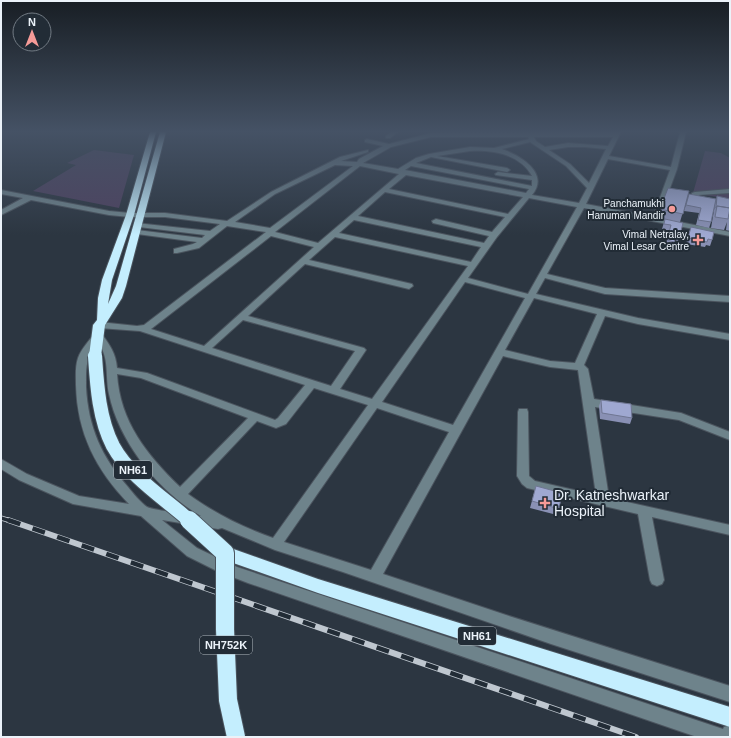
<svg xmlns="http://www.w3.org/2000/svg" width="731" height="738" font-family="Helvetica,sans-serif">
<rect width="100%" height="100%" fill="#2c3641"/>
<path fill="#4e4260" d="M94,150L134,155L119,208L33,191L76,165L67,163Z
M705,151L721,153L730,158V199L693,193Z"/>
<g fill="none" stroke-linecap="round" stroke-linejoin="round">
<g stroke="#4b545e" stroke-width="2">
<path id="minor" d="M391,132H398L390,138H386V136Z
M615,132H621L609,156L671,167L680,132H686L677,169L659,218L730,232V236L584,208L547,274L605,288L730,296V302L605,294L545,278L536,294L638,318L730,334V340L638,324L605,316L584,365L588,369L594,399L681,413L730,432V440L679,420L595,407L609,498L730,525V535L652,517L664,580L662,584L657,586L652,584L650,580L638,514L527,488L522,484L517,476L518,412L519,409H527L528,412L529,476L535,481L596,495L578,370L550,367L503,356L383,574L506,615L730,686V702L551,644L343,572L275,550L222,528L218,529L162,520L197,548L237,567L723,729L724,727L730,725V737H697L248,583L217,571L187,556L141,516L73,504L19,480L1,469V459L27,474L79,496L129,504C96,470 77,433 76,385C76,377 75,367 78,358C81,349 89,341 95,333H101C109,344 116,353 117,368L147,373L275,420L278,418L305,385L140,331L99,328L94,325L99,322L137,326L144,325L266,232L227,226L199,248L177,253H174V249L193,244L197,242L137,234L133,232L137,230L202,238L205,235L139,227L135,225L136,223L210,231L220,224L165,217H130L109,215L31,200L1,215V210L23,198L1,194V190L109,211L130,213H165L227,221L271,192L340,157L368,150V152L341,161L357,162L359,159L383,146L365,142V140L367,139L389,144L431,133ZM431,137H528L529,139L494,148L470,147L429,154L416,158L398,169L363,163L391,147ZM534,137H613L608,146L568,143L545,147L536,141ZM530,142L566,166L587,188L579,203L532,195C550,173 521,156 502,149ZM585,147L606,149L589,183L570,164L549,150L568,147ZM470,151C493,150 520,154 532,176L498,172L495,174L496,175L532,180V186L416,163L431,157L507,172L510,170L507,168L437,156ZM608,159L670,170L653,217L586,204ZM335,165L353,166L270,228L235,222L275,194ZM360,166L399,174L318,243L275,232ZM411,166L529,189L526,193L405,170ZM406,175L523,197L508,214L389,189ZM385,192L505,217L492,232L436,219L432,221L433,223L489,236L484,243L358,216ZM529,198L577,207L528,294L468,278L497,237ZM354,220L481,247L471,262L339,233ZM271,236L314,247L204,346L151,329ZM335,237L468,266L372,399L340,389L366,350L364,348L248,316L305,264L409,289L413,286L412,284L309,260ZM465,282L525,298L453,425L382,402ZM534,298L597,314L575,363L550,361L505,350ZM243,320L355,351L331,386L212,348ZM98,342C110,359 105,375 109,394C119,442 159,492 201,516C192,515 153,510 147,507C140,502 133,493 128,487C102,458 88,427 86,387C86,368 85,358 98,342ZM117,374L141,378L248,418L180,487C147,455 120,422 117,374ZM314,388L368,405L273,538C242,527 214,513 188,494L257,421L276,428L286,424ZM377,408L449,432L371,570L284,542Z
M730,189V193L698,195L694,201L689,200L692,193L695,192Z"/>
</g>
<g stroke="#4b545e" stroke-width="2">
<path id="highway" d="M150,132H156L134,215L112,280L108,304L116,286L160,132H166L126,286L122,298L105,325L101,356L99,359H91L89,356L93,325L97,320L98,298L102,280L126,215Z
M225,546L318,579L730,707V727L318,593L219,558L217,553L219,548Z"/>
</g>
<use href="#minor" fill="#6e838b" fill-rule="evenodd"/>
<use href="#highway" fill="#c4eefe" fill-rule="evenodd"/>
<g stroke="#bfc7cf" stroke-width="5">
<path id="rail-far1" d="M1,518L11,521"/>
</g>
<g stroke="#bfc7cf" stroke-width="6">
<path id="rail" d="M8,520L636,737"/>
</g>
<use href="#rail-far1" stroke="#222c36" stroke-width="3.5" stroke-dasharray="10" stroke-linecap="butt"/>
<use href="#rail" stroke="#222c36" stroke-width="4.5" stroke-dasharray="13" stroke-linecap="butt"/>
<g stroke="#4b545e" stroke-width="16" stroke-linecap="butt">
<path id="highway-bridge-far1" d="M95,356C97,386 99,419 113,446C130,477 164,498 190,521"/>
</g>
<g stroke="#4b545e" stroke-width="20" stroke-linecap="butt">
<path id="highway-bridge" d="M189,520L225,553V629L228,700L236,737"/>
</g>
<use href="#highway-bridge-far1" stroke="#c4eefe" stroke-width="14"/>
<use href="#highway-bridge" stroke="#c4eefe" stroke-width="18"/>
</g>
<path fill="#8990b4" d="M607,132H615L614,133H608Z
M689,191L680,222V235L678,241L675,240L672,247L665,246L670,231L662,229L665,219L676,221L657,218L660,209Z
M689,194L716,199L711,222L709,228L696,225L699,213L684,211Z
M717,196L729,217L730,213V231L726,230L727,222L724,230L711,228L715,204Z
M691,227L712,240L710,246L706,245L705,247L686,244Z
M601,400L632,418L630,424L600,419L599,406Z
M536,486L559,509L557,515L530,508Z"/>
<path fill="#9fa8d1" stroke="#6f7692" d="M668,188L689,191L683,214L660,209Z
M689,194L716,199L711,222L698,220L701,208L686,205Z
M717,196L730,199V208L717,206L716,208Z
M717,206L730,208L728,219L715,217Z
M665,219L683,223L680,235H676L674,242L667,240L671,225L664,224Z
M691,227L714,232L712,240L708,239L707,242L688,238Z
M601,400L631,404L632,418L602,413Z
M536,486L562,493L559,509L532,501Z"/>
<linearGradient id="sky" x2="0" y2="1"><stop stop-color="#181e24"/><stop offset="0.56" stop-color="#455265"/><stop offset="1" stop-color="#455265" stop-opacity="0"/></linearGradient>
<rect width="731" height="235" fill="url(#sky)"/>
<g fill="#f59b98" stroke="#222c36" stroke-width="1.5">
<circle cx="672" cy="209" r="4"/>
<path d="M696 234h4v4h4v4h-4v4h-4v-4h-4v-4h4z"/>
<path d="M543 497h4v4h4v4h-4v4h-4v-4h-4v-4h4z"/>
</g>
<g text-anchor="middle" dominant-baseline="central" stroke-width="4" stroke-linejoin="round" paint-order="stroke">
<g font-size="10" fill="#ebf2f9" stroke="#222c36" text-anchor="end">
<text x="664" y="203">Panchamukhi<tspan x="664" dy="12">Hanuman Mandir</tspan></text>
<text x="689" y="234">Vimal Netralay,<tspan x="689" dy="12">Vimal Lesar Centre</tspan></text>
</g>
<g fill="#222c36" stroke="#afb7be" stroke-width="1">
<rect x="114" y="461" width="38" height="18" rx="3"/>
<rect x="458" y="627" width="38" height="18" rx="3"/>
<rect x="200" y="636" width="52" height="18" rx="3"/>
</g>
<g font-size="11" font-weight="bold" fill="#ebf2f9">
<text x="133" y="470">NH61</text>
<text x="477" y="636">NH61</text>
<text x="226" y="645">NH752K</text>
</g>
<g font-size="14" fill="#ebf2f9" stroke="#222c36" text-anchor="start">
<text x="554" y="495">Dr. Katneshwarkar<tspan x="554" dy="16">Hospital</tspan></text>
</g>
</g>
<rect width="731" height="738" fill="none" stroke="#ebf2f9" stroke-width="4"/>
<g transform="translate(32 32)"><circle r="19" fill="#222c36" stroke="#727b84"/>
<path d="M0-3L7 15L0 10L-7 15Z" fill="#f59b98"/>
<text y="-6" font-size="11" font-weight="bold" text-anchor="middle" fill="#ebf2f9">N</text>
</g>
</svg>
